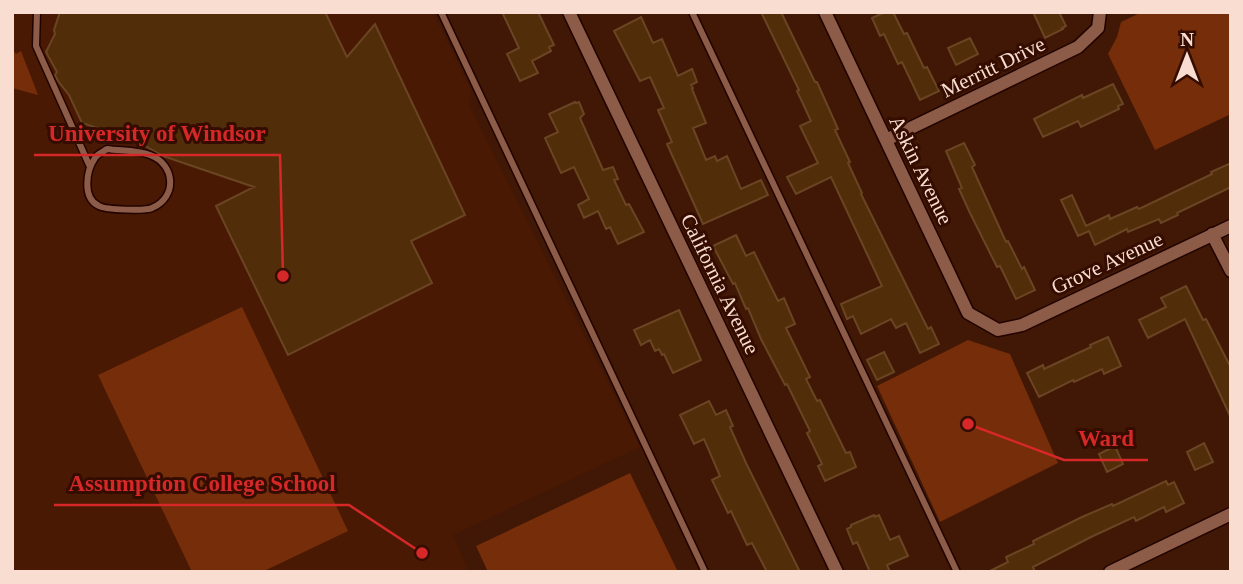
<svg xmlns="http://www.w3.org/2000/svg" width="1243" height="584" font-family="Georgia,serif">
<rect width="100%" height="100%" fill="#411705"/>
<path fill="#4a1903" d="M12,12H433L471,90L469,105L640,447L453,535L469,572H12Z"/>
<path fill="#752d0a" d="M1142,12H1231V114L1155,150L1108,54L1117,37L1121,22Z
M12,49L16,54L21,51L38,95L12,293L38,95L12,88Z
M242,307L348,531L262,572H192L98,375Z
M968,340L1010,354L1058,463L940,522L877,386Z
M630,473L678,572H488L476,546Z"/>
<path fill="#512e09" stroke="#6a4523" stroke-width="2" d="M60,12H325L347,57L375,24L465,215L411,241L432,283L288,355L216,206L254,187L163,156L136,141L82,123L69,95L58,81L55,75L57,72L46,52L55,34L54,30Z
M502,12H538L554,45L549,47L551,51L532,61L538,73L520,81L507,54L519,48Z
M761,12H781L815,82H817L838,129L835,130L850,162L848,163L862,193L861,194L928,329L931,327L939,344L920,353L906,323L896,328L891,319L861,334L853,316L847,319L841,304L882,286L831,177L796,194L787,177L818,163L800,126L811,121L797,91L799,90Z
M885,12H893L904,34L907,33L924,68L927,67L939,91L920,100L902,62L898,64L884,34L880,36L872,18Z
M1033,12H1059L1066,26L1062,28L1063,29L1045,38Z
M641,17L653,43L662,39L678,76L692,69L697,82L691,85L693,88L692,89L706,123L693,128L706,160L715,156L717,161L727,156L741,189L761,180L768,195L703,224L667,144L672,142L658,110L664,108L650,77L640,81L614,31Z
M970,38L978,54L956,65L948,48Z
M1113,84L1123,104L1118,106L1119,109L1081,127L1078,121L1043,137L1034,119L1082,95L1083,98Z
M575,102L576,103L579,102L584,114L580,118L603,170L613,167L618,179L614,180L626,205L629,204L644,232L618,244L610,227L606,229L598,211L584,218L578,205L589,199L574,167L561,173L545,138L558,132L549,114Z
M964,143L975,165L972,167L1006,242L1008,241L1022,269L1024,267L1035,290L1016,299L1000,266L997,267L970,213L959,189L962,188L946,151Z
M1231,163V187L1177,213L1178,215L1161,223L1159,219L1128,232L1127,229L1095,245L1089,231L1078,236L1061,200L1072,195L1086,226L1109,215L1110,219L1137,207L1139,209L1212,174L1211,172Z
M736,235L746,256L754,252L778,301L784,298L795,324L786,328L810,377L806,379L817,401L820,400L846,453L850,452L856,467L825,481L818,466L822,464L807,433L810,431L787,384L785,385L761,339L748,308L746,309L735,283L733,284L713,246Z
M1186,286L1203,320L1206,319L1231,368V418L1185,319L1148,338L1139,320L1166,307L1161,298Z
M679,310L701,360L673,373L664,354L662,355L659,349L655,351L650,340L641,345L634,330Z
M1108,337L1121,366L1104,374L1102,369L1074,382L1073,380L1039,397L1027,373L1043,365L1044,369L1091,347L1090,345Z
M884,352L894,372L877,380L867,360Z
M709,401L716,415L726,410L733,426L730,427L746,463L800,572H767L752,543L747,545L731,511L728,513L712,480L720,476L704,439L694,444L680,415Z
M1204,443L1213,462L1195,470L1187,452Z
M1115,446L1123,464L1107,472L1099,454Z
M1166,481L1168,485L1174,482L1184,503L1166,512L1164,507L1136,521L1134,517L1091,537L1033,567L1035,572H988L1008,562L1006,557L1034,544L1033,541L1082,517L1112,504L1113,506Z
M874,515L875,517L879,515L890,540L899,536L908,556L887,565L890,572H870L857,542L853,544L847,529L851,527V525Z"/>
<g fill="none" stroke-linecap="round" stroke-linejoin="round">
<g stroke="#210400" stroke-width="9">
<path id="lane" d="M37,12L36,46L90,167
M441,12L705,572
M692,12L957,572
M107,149C121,151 137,150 150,155C175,164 178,197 152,208C146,211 106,210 99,206C82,198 86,171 95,158C97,154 103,152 107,149Z"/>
</g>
<g stroke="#210400" stroke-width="15">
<path id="street" d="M569,12L837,572
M825,12L968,313L998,330L1022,325L1231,226
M886,140L1078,47L1098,28L1100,12
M1212,234L1231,271
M1110,572L1231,514"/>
</g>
<use href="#lane" stroke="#8d5c49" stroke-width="6"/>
<use href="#street" stroke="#8d5c49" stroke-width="12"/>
</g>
<g text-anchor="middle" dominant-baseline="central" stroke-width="6" stroke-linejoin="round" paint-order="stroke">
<g font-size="21" fill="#f9ddd1" stroke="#350d00">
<text transform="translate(993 67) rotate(-26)">Merritt Drive</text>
<text transform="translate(921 170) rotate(64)">Askin Avenue</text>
<text transform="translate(1107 263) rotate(-25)">Grove Avenue</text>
<text transform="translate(720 284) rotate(64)">California Avenue</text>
</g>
</g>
<path fill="none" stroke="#d62828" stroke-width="2.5" d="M283 276L280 155H34M968 424L1064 460H1148M422 553L349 505H54"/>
<g fill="#d62828" stroke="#350d00" stroke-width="2.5">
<circle cx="283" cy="276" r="7"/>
<circle cx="968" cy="424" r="7"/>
<circle cx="422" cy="553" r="7"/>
</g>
<g font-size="23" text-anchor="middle" font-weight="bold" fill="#d62828" stroke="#350d00" stroke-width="6" stroke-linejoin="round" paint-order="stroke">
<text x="157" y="141">University of Windsor</text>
<text x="1106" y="446">Ward</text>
<text x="202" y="491">Assumption College School</text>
</g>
<rect width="1243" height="584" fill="none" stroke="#f9ddd1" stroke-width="28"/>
<g transform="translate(1187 56)" stroke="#350d00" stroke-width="5" paint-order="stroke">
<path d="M0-5L12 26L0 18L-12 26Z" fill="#f9ddd1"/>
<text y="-10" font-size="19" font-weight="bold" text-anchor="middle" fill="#f9ddd1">N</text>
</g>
</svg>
